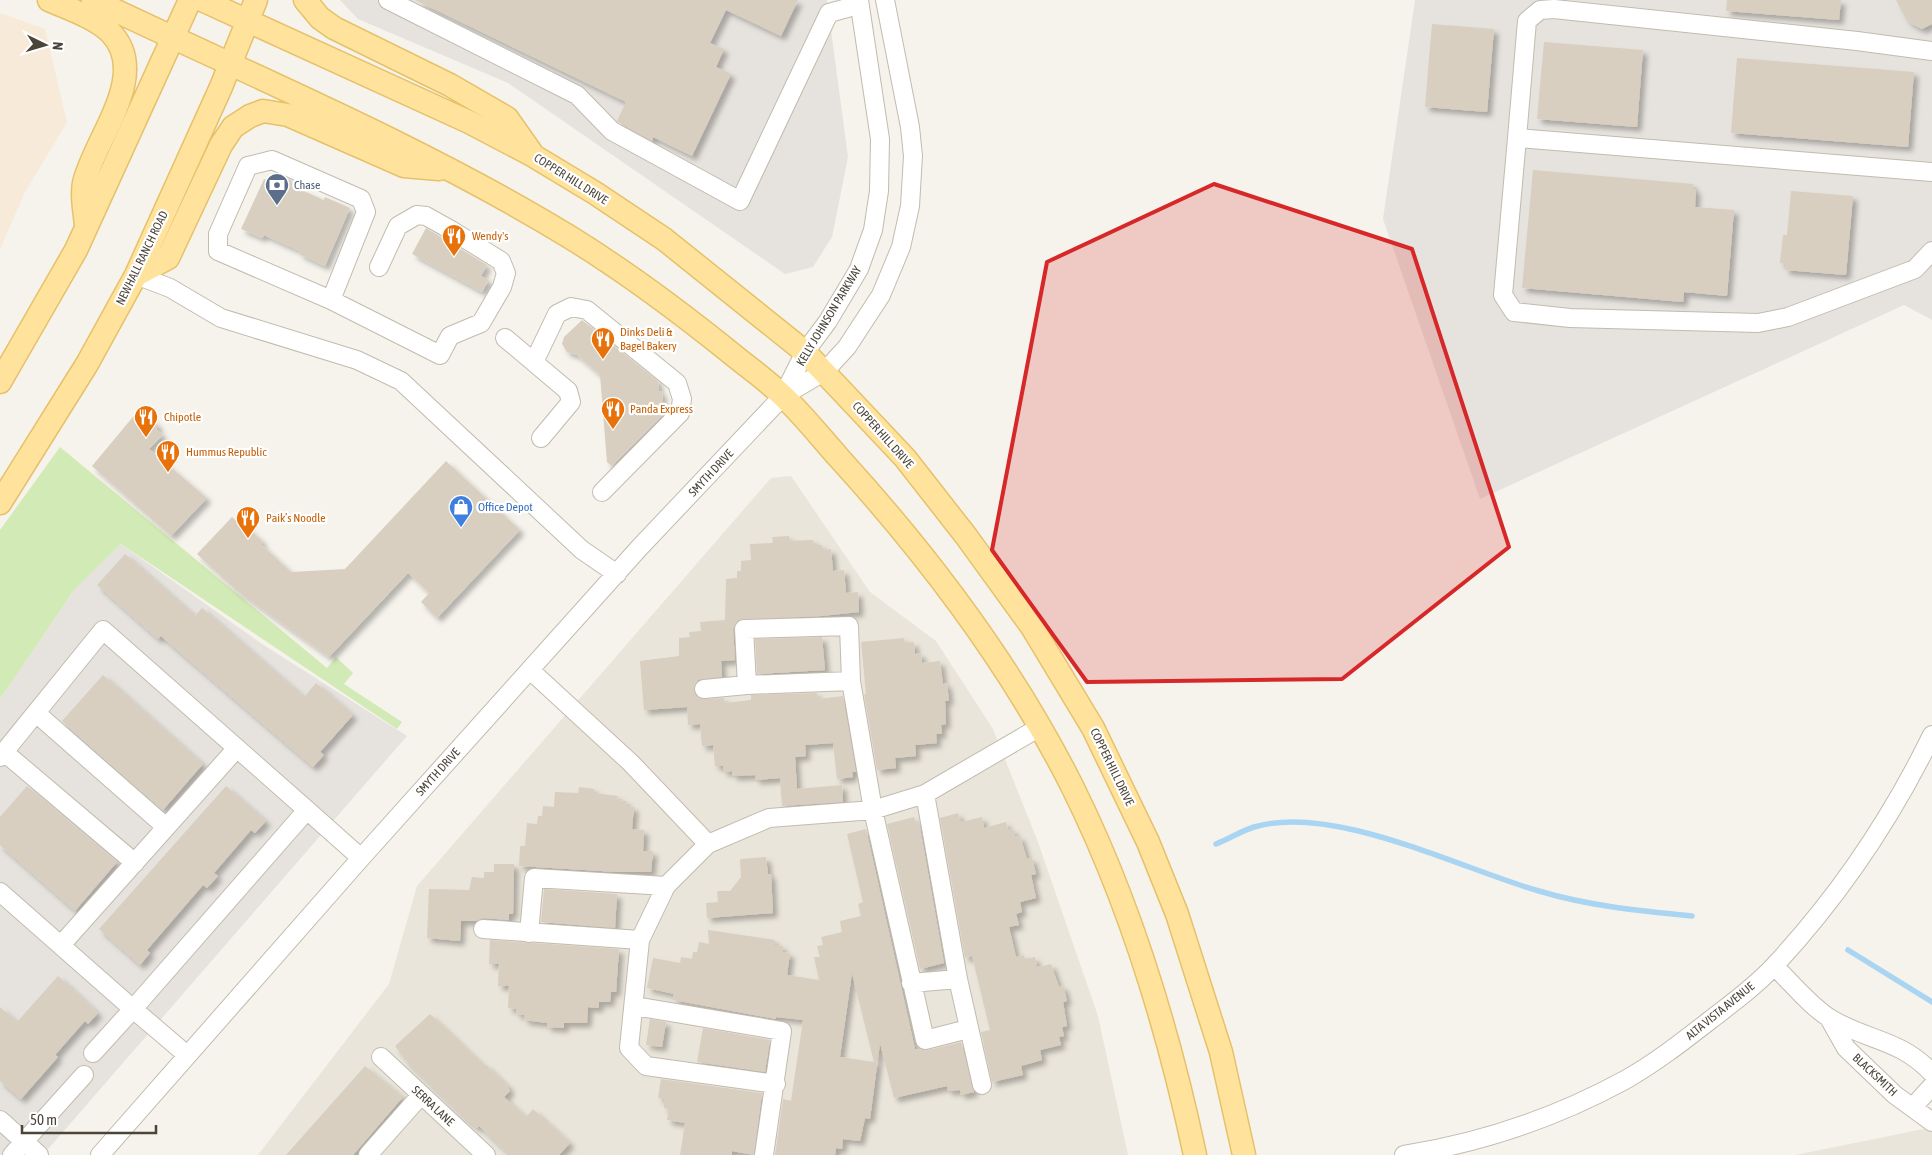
<svg xmlns="http://www.w3.org/2000/svg" width="1932" height="1155" font-family="'Asap Condensed',sans-serif">
<defs>
<filter id="shadow"><feDropShadow dx="4.5" dy="4.5" stdDeviation="2.5" flood-color="#0004"/></filter>
</defs>
<rect width="100%" height="100%" fill="#f6f3ec"/>
<path fill="#eae5da" d="M791,476L870,592L936,641L993,729L1038,842L1098,1016L1128,1155H258L389,984L417,886L771,478Z
M1932,1127V1155H1795L1904,1133Z"/>
<path fill="#f7ead8" d="M0,13L45,29L67,122L25,192L0,249Z"/>
<path fill="#e6e2dd" d="M340,0H827L848,157L832,237L813,267L785,274L508,83L358,19Z
M1415,0H1932V320L1904,305L1480,499L1383,219Z
M121,544L262,644L407,736L43,1155H0V699L74,590Z"/>
<path fill="#d2eab5" d="M60,447L327,668L336,657L353,673L344,684L402,722L397,729L121,544L74,590L0,699V530Z"/>
<g fill="none" stroke-linecap="round" stroke-linejoin="round">
<path stroke="#a9d4f2" stroke-width="5.5" d="M1216,844C1229,839 1241,831 1254,827C1333,803 1461,869 1539,891C1589,906 1640,911 1692,916
M1848,950L1932,1002"/>
</g>
<path fill="#d8cfc1" fill-rule="evenodd" filter="url(#shadow)" d="M415,0H798L781,36L726,10L710,43L724,49L716,67L731,74L692,156L653,137L652,141L618,122L617,121L626,102Z
M1727,0H1841L1839,20L1726,11Z
M1896,0H1932V24L1922,29L1912,24L1906,19Z
M1432,24L1494,29L1487,112L1425,107Z
M1544,42L1643,50L1637,127L1537,119Z
M1737,58L1914,72L1908,147L1731,133Z
M1533,170L1693,184L1692,189H1696L1695,207L1734,210L1727,296L1684,292L1683,302L1522,288Z
M276,173L292,181L290,185L324,200L325,197L350,208L325,266L299,254L300,251L264,235L262,238L241,229L264,179L268,180L269,176L274,178Z
M1791,191L1853,196L1846,275L1785,270V263H1780L1783,235H1787Z
M426,228L487,265L481,276L489,280L482,292L412,254Z
M582,320L658,381L659,392L662,391L663,415L612,466L607,462L600,375L577,355L567,352L562,344L564,337Z
M137,412L143,417L145,414L159,426L156,429L163,435L149,449L207,498L171,536L92,466Z
M446,461L520,530L437,618L421,602L429,593L408,573L329,657L237,591L197,554L232,517L244,528L246,526L263,542L261,544L291,572L345,569Z
M789,536V541L813,540L814,545H822L823,550L831,549L833,571L844,570L846,593L858,592L859,612L821,616L739,620L733,629L735,660L721,661L722,677L698,680L694,690L700,699L724,698L725,703L751,700V695L817,693L818,699L843,696L856,772H852L853,777L837,779L833,743L805,745L806,756L795,757L797,789L842,785L843,802L782,806L780,778L756,780L755,775L733,776L732,771L723,772V766H715L713,745L702,746L700,724L688,725L687,707L644,710L640,661L679,656V638L690,637L689,632L701,631L700,622L725,620L726,579L737,578V571H741V561L751,560L750,544L773,543L772,537Z
M125,554L195,616L202,608L304,697L316,683L353,715L320,752L324,755L313,767L161,636L158,639L97,585Z
M822,637L825,670L757,674L755,639Z
M904,638V643L914,642L915,654L921,653L922,663L940,661L943,684L947,683L949,701H945L946,724L941,725L942,734H936L937,743L915,745L916,756L895,758L896,768L877,770L864,694H866L861,642Z
M103,675L203,764L163,810L62,721Z
M27,786L117,862L75,911L0,845V817Z
M226,786L266,821L255,833L251,830L214,873L218,876L207,888L203,885L147,950L150,953L140,965L99,929Z
M579,787L594,789V793L618,796L617,800L627,801L626,806L634,807L632,829L644,830L643,851H653L651,872H618L519,866L520,846H525L527,823L537,824L538,816H542L543,806L554,807L555,792L578,793Z
M958,813L961,822L982,817L984,828L1006,822L1008,830L1013,829L1015,837L1020,836L1027,859L1032,858L1036,874L1031,875L1036,898L1020,902L1022,912L1016,914L1019,925L1009,927L1016,957L1024,955L1025,959L1035,957L1037,967L1051,964L1059,987L1063,985L1067,1001L1063,1002L1067,1026L1062,1027L1064,1036L1059,1037L1061,1045L1040,1050L1042,1060L1021,1066L1023,1075L992,1082L981,1032L990,1030L972,956L965,958L940,818Z
M914,817L916,823L919,822L944,963L920,969L887,824Z
M866,829L915,1049L928,1050L961,1042L974,1092L961,1095L960,1090L948,1091L947,1086L894,1098L880,1043L870,1119L865,1118L860,1141L843,1139L842,1149L836,1148L835,1155H775L783,1099L791,1101L803,1020L776,1017V1019L673,1000L674,994L647,988L653,958L680,963L681,957L692,959L693,952H697L699,942L709,944L708,930L775,940L774,945L783,946L782,952L790,953L787,975L819,980L814,957H820L817,946L823,945L821,937L842,932L840,921L861,916L858,904L863,902L847,834ZM852,973L874,1062L840,1057Z
M766,857L768,874H771L773,913L707,918L706,903L718,902L717,891H730L741,877L740,859Z
M494,864H514L513,914H509V920L484,918L476,921H461L460,941L427,938L429,889L469,890L472,877L484,878V872H494Z
M544,889L617,894L615,928L541,922Z
M490,940L619,949L616,992H611L610,1002H599V1008L588,1007L587,1023H564V1028L547,1027V1023L524,1020V1015L516,1014V1009L508,1008L509,986H498L499,964H489Z
M58,976L98,1013L88,1024L85,1021L55,1055L58,1057L21,1099L0,1081V1007L17,1022Z
M430,1014L484,1066L485,1064L509,1087L508,1088L510,1091L504,1097L526,1117L533,1109L570,1143L559,1155H510L479,1126L477,1128L465,1118L408,1063L395,1046Z
M650,1019L666,1022L662,1047L646,1045Z
M703,1028L770,1040L765,1072L697,1062Z
M365,1066L403,1097L353,1155H286Z
M661,1079L762,1093L754,1155L732,1151V1155H680L685,1123L667,1120L669,1109L664,1108V1099L658,1098Z"/>
<g fill="none" stroke-linecap="round" stroke-linejoin="round">
<g stroke="#c2bbae" stroke-width="20">
<path id="minor" d="M388,0L577,95L612,131L740,201L829,13L858,5
M1932,51L1857,41L1554,9L1540,10L1527,21L1517,138L1932,172
M1517,138L1503,295L1514,312L1570,318L1758,323L1788,317L1915,269L1932,251
M136,275L170,288L221,318L357,360L401,381L582,550L617,574
M331,300L366,212L361,199L272,160L248,166L218,234V251L331,300L440,355L450,336L481,323L502,287L506,273L501,261L451,230L426,216L417,215L398,226L379,267
M505,338L568,391L571,402L541,438
M534,362L557,314L571,307L587,310L677,383L682,399L680,413L602,492
M783,396L805,352L828,321L859,269L873,230L879,191L880,139L859,0
M530,670L631,763L708,844
M747,685L744,629L849,626L851,681L873,810L925,1040L968,1029
M704,689L747,685L851,681
M36,713L166,827
M4,752L135,863
M0,757L103,630L307,810
M925,794L958,979L982,1085
M0,892L133,1009L93,1053
M483,929L640,940
M529,933L534,878L666,886
M61,945L237,748
M1774,966C1791,982 1811,1007 1831,1019C1868,1041 1900,1039 1932,1073
M911,983L958,979
M635,1006L782,1031L764,1155
M1829,1018L1846,1048L1895,1095L1932,1122
M187,1055L133,1009L307,810L361,858
M381,1057L486,1155
M776,1084L646,1066L629,1048L640,940L666,886L708,844L769,818L873,810L925,794L1040,727
M1913,1107L1932,1086
M0,1120L39,1155
M12,1155L84,1075
M100,1155L361,858L640,547L783,396L825,371L847,347L881,295L901,247L910,206L913,156L910,127L885,0
M368,1155L421,1095
M1404,1155C1480,1143 1557,1117 1625,1080C1655,1063 1682,1042 1709,1021C1731,1004 1756,986 1775,965C1839,896 1891,819 1932,735"/>
</g>
<g stroke="#e6c16a" stroke-width="25">
<path id="major" d="M49,0C69,9 94,17 110,32C152,74 94,139 84,183C81,196 85,213 86,225
M93,0C252,76 417,144 568,236C625,271 680,312 732,354C749,368 768,381 784,397C804,416 822,439 840,459C931,559 1013,668 1073,788C1131,905 1168,1028 1195,1155
M202,0L469,122L532,155L595,193L664,239L805,352L905,458L966,536L1032,627L1093,728L1148,842L1177,914L1221,1052L1244,1155
M305,0L320,18L334,28L450,85L507,118L531,152
M136,275L168,258L221,145L233,127L250,116L263,111L288,115L404,166L439,169
M0,382L76,250L190,0
M0,503L87,364L136,275L221,87L256,0"/>
</g>
<use href="#minor" stroke="#fff" stroke-width="18"/>
<use href="#major" stroke="#ffe39c" stroke-width="22"/>
</g>
<path fill="#d62828" fill-opacity="0.2" stroke="#d62828" stroke-width="4" stroke-linejoin="round" d="M1214,184L1412,249L1509,547L1342,679L1087,682L992,550L1047,262Z"/>
<defs>
<g id="bank-pin" transform="scale(1.25)"><path d="M0 17L-7.5 6A9.5 9.5 0 1 1 7.5 6Z" fill="#5c6f8a" stroke="#fff"/><path d="M-6-4H6V4H-6ZM0-2.3a2.3 2.3 0 1 0 0 4.6a2.3 2.3 0 1 0 0-4.6Z" fill="#fff"/></g>
<g id="restaurant-pin" transform="scale(1.25)"><path d="M0 17L-7.5 6A9.5 9.5 0 1 1 7.5 6Z" fill="#e8710a" stroke="#fff"/><path d="M-5-6h1v4h1v-4h1v4h1v-4h1v5L-1.5 .5V6h-2V.5L-5-1ZM5-6V6H3V1.5H1.5Q1.5-4 5-6Z" fill="#fff"/></g>
<g id="shop-pin" transform="scale(1.25)"><path d="M0 17L-7.5 6A9.5 9.5 0 1 1 7.5 6Z" fill="#3f7fe0" stroke="#fff"/><path d="M-5-2.5h2.3a2.7 3.5 0 0 1 5.4 0H5L5.5 6h-11ZM-1.5-2.5h3a1.5 2.3 0 0 0-3 0Z" fill="#fff"/></g>
</defs>
<g fill-rule="evenodd">
<use href="#bank-pin" x="277" y="185"/>
<use href="#restaurant-pin" x="454" y="236"/>
<use href="#restaurant-pin" x="603" y="339"/>
<use href="#restaurant-pin" x="613" y="409"/>
<use href="#restaurant-pin" x="146" y="417"/>
<use href="#restaurant-pin" x="168" y="452"/>
<use href="#shop-pin" x="461" y="507"/>
<use href="#restaurant-pin" x="248" y="518"/>
</g>
<g text-anchor="middle" dominant-baseline="central" stroke-width="4.5" stroke-linejoin="round" paint-order="stroke">
<g font-size="12" fill="#4b4439" stroke="#fff">
<text transform="translate(571 179) rotate(32)">COPPER HILL DRIVE</text>
<text transform="translate(142 258) rotate(-64)">NEWHALL RANCH ROAD</text>
<text transform="translate(829 316) rotate(-59)">KELLY JOHNSON PARKWAY</text>
<text transform="translate(883 435) rotate(48)">COPPER HILL DRIVE</text>
<text transform="translate(711 473) rotate(-47)">SMYTH DRIVE</text>
<text transform="translate(1112 767) rotate(64)">COPPER HILL DRIVE</text>
<text transform="translate(438 772) rotate(-48)">SMYTH DRIVE</text>
<text transform="translate(1720 1011) rotate(-39)">ALTA VISTA AVENUE</text>
<text transform="translate(1875 1075) rotate(43)">BLACKSMITH</text>
<text transform="translate(433 1106) rotate(43)">SERRA LANE</text>
</g>
<g font-size="12" fill="#4e5e75" stroke="#fff" text-anchor="start">
<text x="294" y="185">Chase</text>
</g>
<g font-size="12" fill="#c56008" stroke="#fff" text-anchor="start">
<text x="472" y="236">Wendy's</text>
<text x="620" y="332">Dinks Deli &amp;<tspan x="620" dy="14">Bagel Bakery</tspan></text>
<text x="630" y="409">Panda Express</text>
<text x="164" y="417">Chipotle</text>
<text x="186" y="452">Hummus Republic</text>
<text x="266" y="518">Paik’s Noodle</text>
</g>
<g font-size="12" fill="#366cbe" stroke="#fff" text-anchor="start">
<text x="478" y="507">Office Depot</text>
</g>
</g>
<g transform="translate(45 45) rotate(95)" stroke="#ffffff" stroke-width="4" paint-order="stroke">
<path d="M0-4L9 19L0 12L-9 19Z" fill="#4b4439"/>
<text y="-8" font-size="14" font-weight="bold" text-anchor="middle" fill="#4b4439">N</text>
</g>
<path d="M22 1125v8h134v-8" fill="none" stroke="#4b4439" stroke-width="2.5"/>
<text x="30" y="1125" font-size="15" fill="#4b4439" stroke="#ffffff" stroke-width="4" paint-order="stroke">50 m</text>
</svg>
